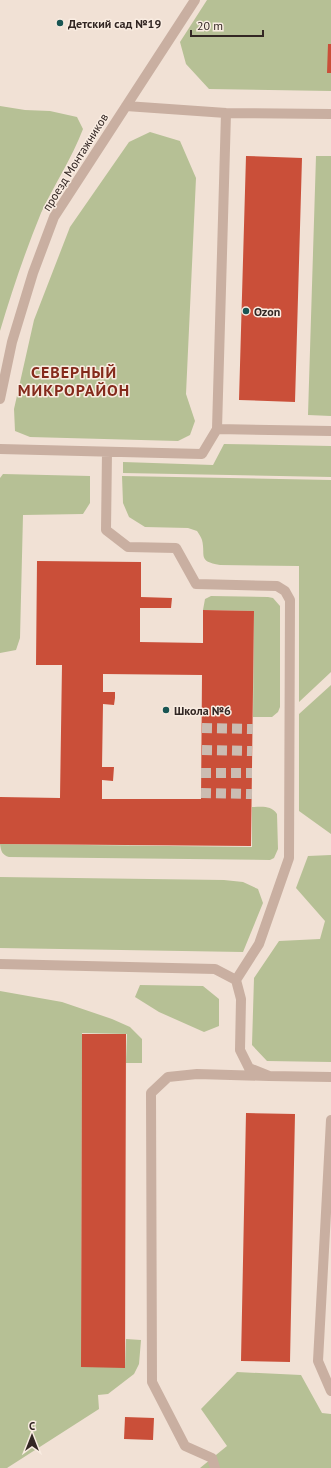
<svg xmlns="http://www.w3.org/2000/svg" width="331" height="1468" font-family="'PT Sans',sans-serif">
<rect width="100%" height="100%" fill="#f1e1d5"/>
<path fill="#b6c095" d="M207,0H331V91L209,89L186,64L180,42Z
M0,106L25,110L50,111L77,117L83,129C72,158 54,185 41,213C25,252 12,291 0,331Z
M150,132L180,141L196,178L186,394L195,421L190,435L178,441L30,437L15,431L14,409L34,320L70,227L129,142Z
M316,156H331V416L308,415Z
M224,444L331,446V477L123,473V462L213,465Z
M3,474L90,476V503L83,514L23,515L20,638L16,650L0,653V478Z
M122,476L331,480V672L299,702V566L220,565C197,561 206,556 202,540C201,537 199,534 197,531L188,528L145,527L129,517L123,503Z
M211,596L268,597L273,598L280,606V707L278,712L272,717H253L254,611L203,610L205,599Z
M331,685V834L299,811V714Z
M252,807C262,807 271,805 277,814L278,849L274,858L270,860L9,857C2,855 1,851 0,844L252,847Z
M331,855V1062L267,1061L252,1045L254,978L279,941L320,939L325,921L296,888L308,856Z
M0,877L224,880L243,882L258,889L263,903L243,952L0,948Z
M140,985L203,986L219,999V1026L204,1032L159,1012L135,997Z
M0,991L62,1002L112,1019L130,1027L142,1039V1063H126L127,1034L82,1033L81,1367H125L126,1339L141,1340L139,1364L134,1374L108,1394L98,1395L99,1409L7,1468H0Z
M237,1372L301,1375L322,1413L331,1414V1468H200L227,1446L201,1409Z"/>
<path fill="#ca4f39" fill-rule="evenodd" d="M328,44H331V73H327Z
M246,156L302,158L295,402L239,400Z
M37,561L141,562V597L172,598L171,608H140V642L203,643V610L254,611L251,846L0,844V797L60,798L62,665H36ZM103,674L202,675L201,799H102V780L113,781L114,767H102L103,704L114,705L115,698V692H103Z
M82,1034H126L125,1368L81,1367Z
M246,1113L295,1114L290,1362L241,1361Z
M125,1417L154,1418L153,1440L124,1439Z"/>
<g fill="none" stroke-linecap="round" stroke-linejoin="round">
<path stroke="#cbbcb2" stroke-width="10" stroke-dasharray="10 5" stroke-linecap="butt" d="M202,728L253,729
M202,750L252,751
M201,773H252
M201,793L252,794"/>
<path stroke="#c9afa1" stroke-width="10" d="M126,106L226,113L331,114
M0,399L12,342L33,273L54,217L195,0
M217,429L226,113
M0,449L202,454L217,429L331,431
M107,452L106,530L128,547L176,548L196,584L277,586L285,591L290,600L289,858L259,944L236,980
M0,964L215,969L236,980L241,999L240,1050L249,1068L269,1076L331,1077
M331,1120L318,1361L331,1391
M215,1468L212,1458L185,1446L152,1382L151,1093L168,1077L197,1074L269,1076"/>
</g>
<g fill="#195553" stroke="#f9ece1" stroke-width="1.5">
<circle cx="60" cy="23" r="4"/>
<circle cx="246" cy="311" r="4"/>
<circle cx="166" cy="710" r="4"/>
</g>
<g text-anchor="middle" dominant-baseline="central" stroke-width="3" stroke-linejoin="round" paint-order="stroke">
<g font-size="12" font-weight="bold" fill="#332724" stroke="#f9ece1" text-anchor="start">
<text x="68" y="23">Детский сад №19</text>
<text x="254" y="311">Ozon</text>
<text x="174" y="710">Школа №6</text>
</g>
<g font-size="12" fill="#332724" stroke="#f9ece1">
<text transform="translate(75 162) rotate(-58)">проезд Монтажников</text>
</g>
<g font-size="16" font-weight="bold" letter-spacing="1" fill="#842a1b" stroke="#f9ece1">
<text x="74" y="372">СЕВЕРНЫЙ<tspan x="74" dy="18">МИКРОРАЙОН</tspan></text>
</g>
</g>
<g transform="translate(32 1436)" stroke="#f9ece1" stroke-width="3" paint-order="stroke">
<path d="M0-3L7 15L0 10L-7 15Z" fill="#332724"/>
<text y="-6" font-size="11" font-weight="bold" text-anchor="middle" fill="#332724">С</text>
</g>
<path d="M191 30v6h72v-6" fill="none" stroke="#332724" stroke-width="2"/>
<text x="197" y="30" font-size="12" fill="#332724" stroke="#f9ece1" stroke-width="3" paint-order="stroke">20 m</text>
</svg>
